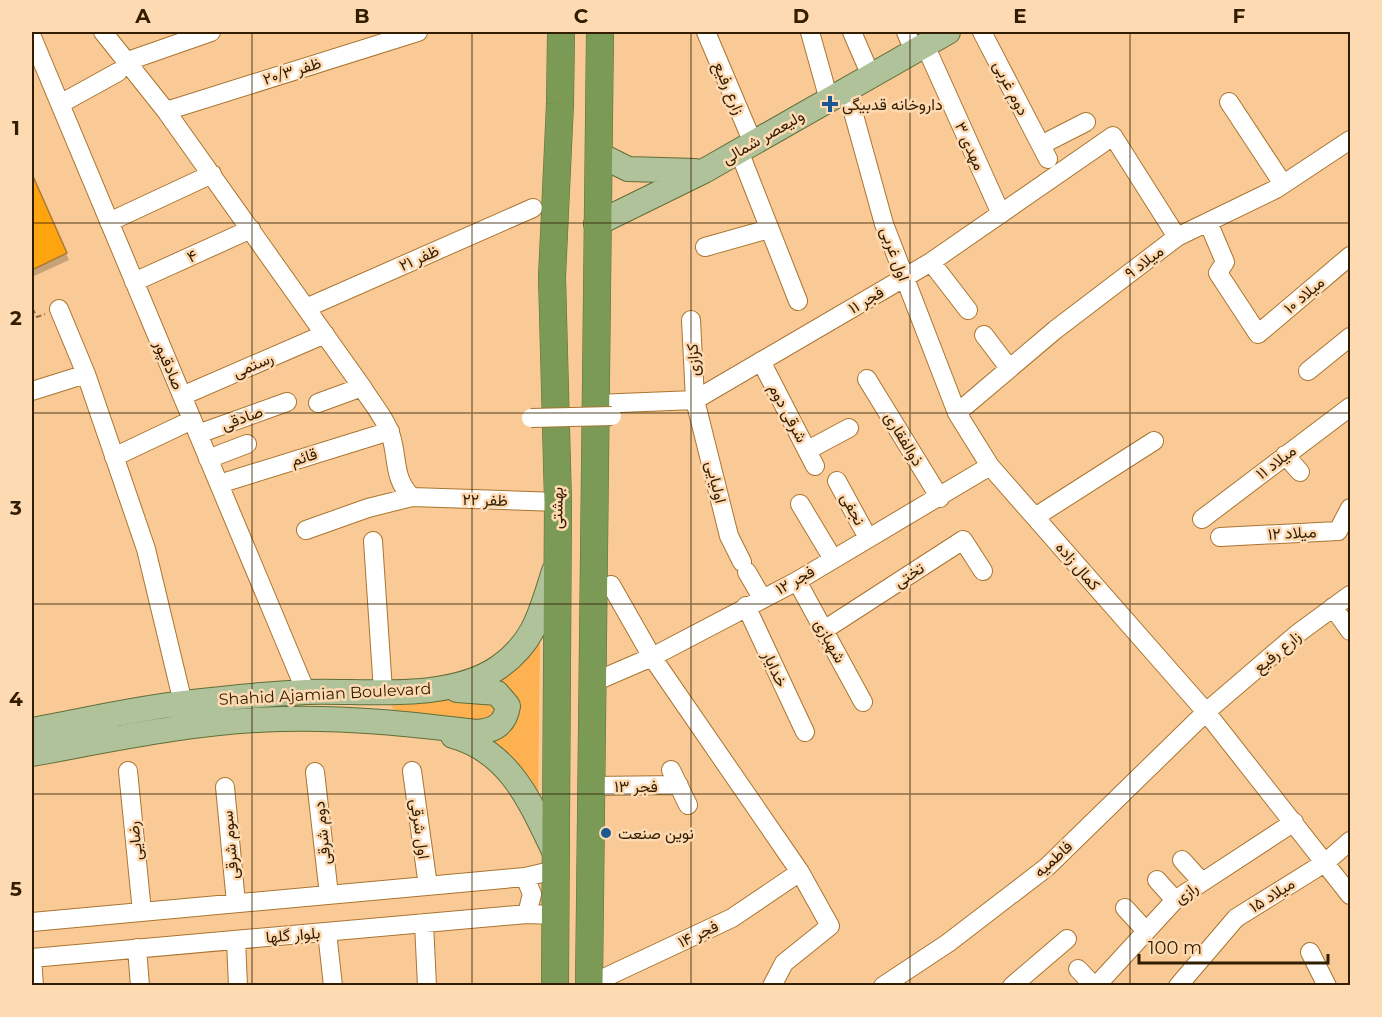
<svg xmlns="http://www.w3.org/2000/svg" width="1382" height="1017" font-family="Montserrat,Vazirmatn,sans-serif">
<rect width="100%" height="100%" fill="#f9ca96"/>
<path fill="#feb151" d="M540,638L538,799L489,740L506,733L488,684Z
M484,697L496,702L495,724L394,711L390,702L395,698Z"/>
<path fill="#0003" d="M32,176L69,260L32,277Z"/>
<path fill="#fea40e" stroke="#af7935" stroke-width="1.5" d="M32,174L67,253L32,270Z"/>
<g fill="none" stroke-linecap="round" stroke-linejoin="round">
<g stroke="#aa7530" stroke-width="20">
<path id="minor" d="M103,32L166,111L362,387C371,402 386,419 391,436C398,458 393,480 412,497
M706,32L753,143
M810,32L829,100
M852,32L871,76
M906,32L914,51
M982,32L1048,159
M32,37L306,692
M925,45L1001,214
M125,62L211,32
M847,90L884,224L957,413L990,466L1206,712L1350,895
M1229,102L1283,184
M60,104L118,72
M166,111L418,32
M1041,145L1086,122
M739,151L798,301
M109,222L212,174
M1208,222L1225,262L1218,273L1258,334L1350,256
M705,247L769,229
M931,262L968,310
M134,282L251,229
M306,308L533,208
M59,309L86,374L146,549L183,703
M691,320L695,400L729,536L742,562
M984,335L1009,368
M761,361L815,466
M1308,371L1350,337
M867,379L940,498
M32,391L86,374
M182,396L325,334
M318,403L362,387
M596,404L695,400L931,262L1113,136L1177,237
M957,413L1055,330L1177,237L1276,189L1350,140
M198,434L287,402
M808,450L849,428
M1285,455L1300,472
M114,457L192,420
M208,459L247,444
M837,481L868,538
M219,484L390,431
M800,504L833,559
M1035,517L1154,441
M1202,519L1350,407
M306,530L368,508L412,497L558,502
M1220,537L1338,531L1350,508
M373,541L383,691
M747,572L762,598
M797,581L863,702
M611,585L652,657L800,872L830,926L784,963L772,986
M746,606L805,732
M1333,607L1350,631
M824,630L963,540L983,571
M594,682L652,657L797,581L990,466
M671,770L688,805
M128,771L142,912
M412,771L428,886
M315,772L329,895
M592,786L679,785
M225,787L236,903
M1182,860L1201,881
M525,877L532,894L527,914
M1157,880L1175,900
M1125,908L1146,931
M32,922L525,877L555,870
M424,923L427,986
M327,932L333,986
M236,940L238,986
M137,948L140,986
M1310,952L1327,986
M32,958L527,914L555,915
M32,958L34,986
M1078,969L1094,986
M589,985L732,918L800,872
M883,986L948,943L1047,867L1206,712L1297,634L1350,595
M1012,986L1067,939
M1096,986L1175,900L1294,822
M1178,986L1236,918L1326,862L1350,841"/>
</g>
<g stroke="#616e38" stroke-width="26">
<path id="major" d="M598,154L628,169L695,171
M596,224L704,171L948,32
M32,730C82,721 133,709 184,703C225,698 266,694 307,692C365,690 449,702 499,667C535,642 541,611 554,571
M453,736C511,752 531,804 555,853
M32,754C114,739 196,721 280,719C346,717 411,724 476,732C494,731 505,725 508,706L497,693L457,690"/>
</g>
<g stroke="#616e38" stroke-width="28">
<path id="highway" d="M555,986L558,502L552,277L560,104L561,32
M589,986L600,32"/>
</g>
<path stroke="#917048" stroke-width="2" stroke-dasharray="6 3" stroke-linecap="butt" d="M32,308L37,317L45,314"/>
<use href="#minor" stroke="#fff" stroke-width="18"/>
<use href="#major" stroke="#afc29a" stroke-width="24"/>
<use href="#highway" stroke="#7a9a56" stroke-width="27"/>
<g stroke="#aa7530" stroke-width="20" stroke-linecap="butt">
<path id="minor-bridge" d="M531,418L612,416"/>
</g>
<use href="#minor-bridge" stroke="#fff" stroke-width="18"/>
</g>
<path fill="none" stroke="#321d01" stroke-width="1.5" stroke-opacity="0.55" d="M252,32V986M472,32V986M691,32V986M910,32V986M1130,32V986M32,223H1350M32,413H1350M32,604H1350M32,794H1350"/>
<g fill="#1d5990" stroke="#fedab3" stroke-width="2">
<path d="M827 95h6v6h6v6h-6v6h-6v-6h-6v-6h6z"/>
<circle cx="606" cy="833" r="6"/>
</g>
<g text-anchor="middle" dominant-baseline="central" stroke-width="5" stroke-linejoin="round" paint-order="stroke">
<g font-size="16" fill="#321d01" stroke="#fedab3">
<text transform="translate(292 71) rotate(-17)">ظفر ۲۰/۳</text>
<text transform="translate(729 88) rotate(67)">زارع رفیع</text>
<text transform="translate(1011 88) rotate(63)">دوم غربی</text>
<text transform="translate(763 137) rotate(-30)">ولیعصر شمالی</text>
<text transform="translate(970 146) rotate(66)">مهدی ۳</text>
<text transform="translate(895 254) rotate(70)">اول غربی</text>
<text transform="translate(192 256) rotate(-25)">۴</text>
<text transform="translate(419 258) rotate(-24)">ظفر ۲۱</text>
<text transform="translate(1144 262) rotate(-37)">میلاد ۹</text>
<text transform="translate(1304 295) rotate(-40)">میلاد ۱۰</text>
<text transform="translate(866 300) rotate(-30)">فجر ۱۱</text>
<text transform="translate(693 360) rotate(-93)">کزازی</text>
<text transform="translate(169 365) rotate(67)">صادقپور</text>
<text transform="translate(253 365) rotate(-23)">رستمی</text>
<text transform="translate(788 413) rotate(62)">شرقی دوم</text>
<text transform="translate(242 418) rotate(-20)">صادقی</text>
<text transform="translate(904 439) rotate(59)">ذوالفقاری</text>
<text transform="translate(304 457) rotate(-17)">قائم</text>
<text transform="translate(1276 462) rotate(-37)">میلاد ۱۱</text>
<text transform="translate(716 482) rotate(76)">اولیایی</text>
<text transform="translate(485 500) rotate(1)">ظفر ۲۲</text>
<text transform="translate(557 508) rotate(-89)">بهشتی</text>
<text transform="translate(853 509) rotate(62)">نجفی</text>
<text transform="translate(1292 533) rotate(-3)">میلاد ۱۲</text>
<text transform="translate(1078 566) rotate(49)">کمال زاده</text>
<text transform="translate(909 575) rotate(-33)">تختی</text>
<text transform="translate(795 580) rotate(-29)">فجر ۱۲</text>
<text transform="translate(830 641) rotate(61)">شهبازی</text>
<text transform="translate(1277 652) rotate(-40)">زارع رفیع</text>
<text transform="translate(775 669) rotate(65)">خدایار</text>
<text transform="translate(325 694) rotate(-3)">Shahid Ajamian Boulevard</text>
<text x="636" y="786">فجر ۱۳</text>
<text transform="translate(420 829) rotate(82)">اول شرقی</text>
<text transform="translate(322 833) rotate(-96)">دوم شرقی</text>
<text transform="translate(135 841) rotate(-96)">رضایی</text>
<text transform="translate(230 845) rotate(-95)">سوم شرقی</text>
<text transform="translate(1053 859) rotate(-42)">فاطمیه</text>
<text transform="translate(1186 893) rotate(-37)">رازی</text>
<text transform="translate(1272 895) rotate(-32)">میلاد ۱۵</text>
<text transform="translate(698 934) rotate(-25)">فجر ۱۴</text>
<text transform="translate(293 935) rotate(-5)">بلوار گلها</text>
</g>
<g font-size="16" fill="#321d01" stroke="#fedab3" text-anchor="start">
<text x="842" y="104">داروخانه قدبیگی</text>
<text x="618" y="833">نوین صنعت</text>
</g>
</g>
<rect width="1382" height="1017" fill="none" stroke="#fedab3" stroke-width="66"/>
<path d="M1139 954v9h189v-9" fill="none" stroke="#321d01" stroke-width="3"/>
<text x="1148" y="954" font-size="18" fill="#321d01" stroke="#fedab3" stroke-width="4.5" paint-order="stroke">100 m</text>
<rect x="33" y="33" width="1316" height="951" fill="none" stroke="#321d01" stroke-width="2"/>
<g font-size="20" text-anchor="middle" font-weight="bold" fill="#321d01">
<text x="143" y="23">A</text>
<text x="362" y="23">B</text>
<text x="581" y="23">C</text>
<text x="801" y="23">D</text>
<text x="1020" y="23">E</text>
<text x="1239" y="23">F</text>
<text x="16" y="135">1</text>
<text x="16" y="325">2</text>
<text x="16" y="515">3</text>
<text x="16" y="706">4</text>
<text x="16" y="896">5</text>
</g>
</svg>
